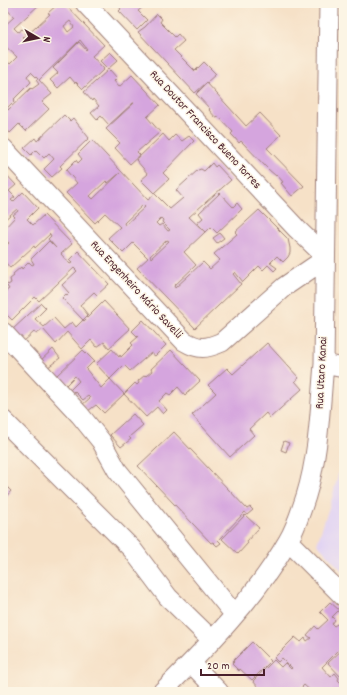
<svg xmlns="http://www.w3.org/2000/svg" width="347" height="695" font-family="Dekko,sans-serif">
<rect width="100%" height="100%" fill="#fcf5e5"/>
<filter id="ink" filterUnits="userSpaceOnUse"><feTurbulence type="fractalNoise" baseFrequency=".025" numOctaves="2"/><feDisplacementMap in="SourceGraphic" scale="8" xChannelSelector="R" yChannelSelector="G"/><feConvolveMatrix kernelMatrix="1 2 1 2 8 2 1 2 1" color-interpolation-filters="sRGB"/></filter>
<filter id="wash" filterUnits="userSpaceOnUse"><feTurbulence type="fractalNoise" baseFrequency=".012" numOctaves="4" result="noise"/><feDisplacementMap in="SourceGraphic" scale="16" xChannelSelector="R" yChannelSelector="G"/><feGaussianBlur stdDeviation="0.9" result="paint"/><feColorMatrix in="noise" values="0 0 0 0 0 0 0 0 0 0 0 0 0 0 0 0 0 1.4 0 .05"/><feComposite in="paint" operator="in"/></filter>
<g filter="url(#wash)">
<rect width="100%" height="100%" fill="#f6e1c7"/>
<path fill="#e2d4f3" d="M344,451V573L317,544L332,498Z"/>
<g id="blocks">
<path fill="#d5a5de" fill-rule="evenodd" d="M3,3H41L14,28L18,32L22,29L26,33L22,37L23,39L50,14L48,13L59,3H64L104,45L92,56L104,69L83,89L76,82L75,83L70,77L58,88L50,80L58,73L53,68L79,42L86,50L87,49L80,40L39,80L52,94L42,102L49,109L26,131L19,124L10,133L3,125V111L6,108L3,105V57L10,64L17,57L3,44V27L14,17L3,5ZM70,21L74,27L68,32L64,26ZM31,72L38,79L36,80L39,84L32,89L31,88L8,110L7,108L15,100L14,99L31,82L27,76Z
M116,3H148L138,11L147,20L137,30L119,11L121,9Z
M157,14L162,19L160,22L175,37L178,34L184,41L174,50L195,71L204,62L216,74L195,93L138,32L145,27Z
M110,52L118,60L108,69L100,61Z
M108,70L109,71L110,70L117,78L114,81L119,87L132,75L160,105L147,117L160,132L137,152L140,155L130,164L115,148L120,143L106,129L134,103H133L109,125L101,116L97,120L91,113L99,106L93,99L92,101L84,92Z
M207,83L246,126L260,113L281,135L267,148L304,186L292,196L281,183L283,182L277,175L276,176L268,169L241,141L239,143L234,137L231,134L233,132L219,117L216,118L209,110L210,109L196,94Z
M64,115L70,121L73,118L89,138L60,166L62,168L52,177L44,169L54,159L49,153L44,158L36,150L31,155L24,148L35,138L37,141Z
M163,134L169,141L175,135L182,141L189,136L194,141L163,173L169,179L154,193L141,180L148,174L136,160Z
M92,140L148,200L155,194L170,209L183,198L176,190L198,170L201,169L204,171L212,163L215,167L217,165L231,180L189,217L205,232L184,252L196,265L174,286L175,288L203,262L210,269L220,260L214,254L237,234L235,232L259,210L288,239L290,248V253L288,257L283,262L277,256L270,263L277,268L274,271L268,265L263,270L259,266L243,282L235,272L233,274L241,284L195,328L137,268L148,258L133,243L123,253L108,238L120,227L105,213L95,223L66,193L77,183L66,170L76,160L78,163L82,159L78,154ZM120,173L93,199L90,196L106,181L108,183ZM143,205L145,207L125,225L124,223ZM161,218L163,220L162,222L170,230L168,231L162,224L159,226L156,223ZM167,240L169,241L151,258L150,256Z
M3,171L16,185L9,191L15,197L11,200L13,202L23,192L38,208L27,219L33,225L44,215L72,244L61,254L70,264L72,263L69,260L78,251L109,284L97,295L94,292L80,305L88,315L83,320L62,298L66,294L67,295L69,293L62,285L77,271L74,268L39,301L35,297L12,320L3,311V293L9,289L7,286L3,291V282L4,281L8,285L11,283L10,279L14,276L13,274L21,267L22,269L29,262L32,265L34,264L31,259L49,241L56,248L48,239L51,236L50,234L35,248L34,246L10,268L6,263L4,265L6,267L3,270V249L9,243L3,237V230L15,217L13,215L18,211L17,209L3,221Z
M220,193L233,207L237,203L242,209L217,233L211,227L206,232L197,223L203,218L199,213Z
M220,233L224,238L217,243L213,238Z
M104,301L130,329L109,348L104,342L97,347L91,340L82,349L67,332L56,344L43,329L37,334L34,332L23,342L12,330L41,303L46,308L35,319L44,327L54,318L64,329L72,322L76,327L83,320L84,321Z
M143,320L166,345L155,356L151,353L130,371L124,365L110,379L96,364L112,349L119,357L120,355L121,357L133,345L131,343L138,337L132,331Z
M267,343L299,378L295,381L302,389L270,418L266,413L249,429L254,435L230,457L192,415L216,393L208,385L227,368L233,374Z
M53,349L60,358L47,368L40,361Z
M83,350L94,361L86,369L101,388L110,379L124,394L104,413L96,405L88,411L82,405L90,398L88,396L83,400L74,391L71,394L69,391L79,381L75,376L65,386L55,377Z
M171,350L200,381L185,395L178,387L170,395L167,393L159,401L167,410L163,414L157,407L146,417L124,394L135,383L137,385L139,383L138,381L145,375L146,376L152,371L151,369Z
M133,414L143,425L129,437L131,439L121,447L110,435Z
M174,432L247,509L250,507L253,510L247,515L245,512L218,540L221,543L217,546L213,542L211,543L138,466Z
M284,441L289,443L286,452L281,450Z
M3,483L11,491L3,500Z
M245,515L259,528L246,542L248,543L238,554L222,539Z
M330,602L339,610L332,617L335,620L332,624L334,626L337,624L343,630L341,632L344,634V645L322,667L331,677L335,673L339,678L338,680L344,686V692H312L304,685L297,692H255L259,688L253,681L274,660L281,667L285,663L291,669L292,668L282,658L278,662L274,658L295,637L301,642L305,638L307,641L311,638L307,635L315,626L318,629L328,620L320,612Z
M252,642L271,661L252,680L240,669L239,671L232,664L234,662L233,661Z
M344,648V677L342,676L341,677L328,663Z"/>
</g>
</g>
<g filter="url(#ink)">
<use href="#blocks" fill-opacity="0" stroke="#a08079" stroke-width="1"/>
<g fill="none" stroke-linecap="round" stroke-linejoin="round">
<g stroke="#a08079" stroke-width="21">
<path id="minor" d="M85,3L297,229L325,256
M3,148L184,341C199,350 206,349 222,342L284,287L325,259
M3,332L80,415L101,441L117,470L234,614
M324,364L344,368
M3,420L132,549L168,597L212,640
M288,541L344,597
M191,663L219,692
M162,692C207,647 256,597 288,541C296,528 301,511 306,496C319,454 320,408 324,364L329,3"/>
</g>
<use href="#minor" stroke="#fff" stroke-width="19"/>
</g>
</g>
<g text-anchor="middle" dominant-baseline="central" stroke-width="3" stroke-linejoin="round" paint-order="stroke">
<g font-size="12" fill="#4a1f2b" stroke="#fcf5e5">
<text transform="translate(205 130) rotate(47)">Rua Doutor Francisco Bueno Torres</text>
<text transform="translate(136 290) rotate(47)">Rua Engenheiro Mário Savelli</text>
<text transform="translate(322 373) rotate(-87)">Rua Utaro Kanai</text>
</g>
</g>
<rect width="347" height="695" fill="none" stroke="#fcf5e5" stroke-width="16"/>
<g transform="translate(38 38) rotate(99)" stroke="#fcf5e5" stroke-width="3" paint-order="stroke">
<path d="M0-3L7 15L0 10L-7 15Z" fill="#4a1f2b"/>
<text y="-6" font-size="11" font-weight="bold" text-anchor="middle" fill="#4a1f2b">N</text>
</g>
<path d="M201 669v6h63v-6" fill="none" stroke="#4a1f2b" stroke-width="2"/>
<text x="207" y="669" font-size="12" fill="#4a1f2b" stroke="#fcf5e5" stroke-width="3" paint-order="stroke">20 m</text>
</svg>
